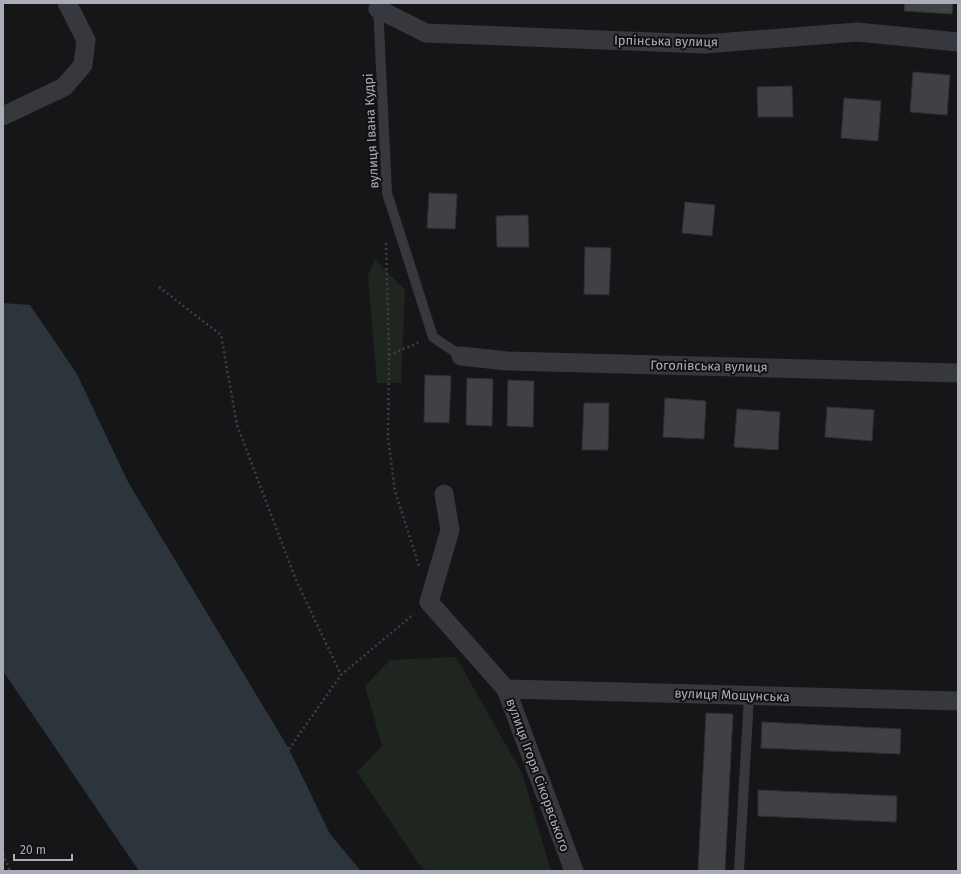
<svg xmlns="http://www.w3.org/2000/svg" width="961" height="874" font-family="'Fira Sans',sans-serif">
<rect width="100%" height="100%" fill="#161618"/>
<path fill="#1e261f" d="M375,259L405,290L401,383H377L368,275Z
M456,657L522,773L551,871H427L419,864L357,772L382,746L365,686L390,660Z"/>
<path fill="#2c353c" d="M3,303L30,305L77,374L128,482L289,749L330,834L361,871H139L3,671Z"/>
<path fill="#404145" stroke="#303034" d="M905,3H953L952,14L904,11Z
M913,72L950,75L947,115L910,112Z
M792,86L793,117H758L757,87Z
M844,98L881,101L878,141L841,138Z
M429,193L457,194L455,229L427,228Z
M685,202L715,205L712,236L682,233Z
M528,215L529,247H497L496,216Z
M585,247L611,248L609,295L584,294Z
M425,375L451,376L449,423L424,422Z
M467,378L493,379L492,426L466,425Z
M508,380L534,381L533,427L507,426Z
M665,398L706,401L704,439L663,437Z
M584,403H609L608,450H582Z
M827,407L874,410L872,441L825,437Z
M737,409L780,412L778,450L734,447Z
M706,713L733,714L725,871H698Z
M762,722L901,729L900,754L761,748Z
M758,790L897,796L896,822L758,816Z"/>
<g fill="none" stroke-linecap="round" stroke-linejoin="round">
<path stroke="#3d3f44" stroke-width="2.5" stroke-dasharray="2 3" stroke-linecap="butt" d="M386,243L389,355L388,438L395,491L419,566
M159,287L221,335L237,425L296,580L341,675
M389,355L420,342
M289,749L341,675L414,614
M3,854L10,871"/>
<path stroke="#37383d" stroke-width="10" d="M378,6L387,193L433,337L461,356
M739,871L749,696"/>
<path stroke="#37383d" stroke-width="19" d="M378,9L426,33L704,44L857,32L958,42
M3,116L64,87L83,65L86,40L67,3
M461,356L507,361L958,373
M444,494L450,530L429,602L506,689L574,871
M506,689L958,701"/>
</g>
<g text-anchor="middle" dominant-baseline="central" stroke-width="4" stroke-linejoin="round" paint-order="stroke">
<g font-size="13" fill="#a8adb8" stroke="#111113">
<text transform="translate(666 41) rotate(1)">Ірпінська вулиця</text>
<text transform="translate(371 131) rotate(-93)">вулиця Івана Кудрі</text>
<text transform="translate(709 366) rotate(1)">Гоголівська вулиця</text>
<text transform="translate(732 695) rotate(2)">вулиця Мощунська</text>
<text transform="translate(538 775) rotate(70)">вулиця Ігоря Сікорвського</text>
</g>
</g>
<rect width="961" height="874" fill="none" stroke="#a8adb8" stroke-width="8"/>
<path d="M14 854v6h58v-6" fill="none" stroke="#a8adb8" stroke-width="2"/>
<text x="20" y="854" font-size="12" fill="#a8adb8" stroke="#111113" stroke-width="3" paint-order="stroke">20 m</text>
</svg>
